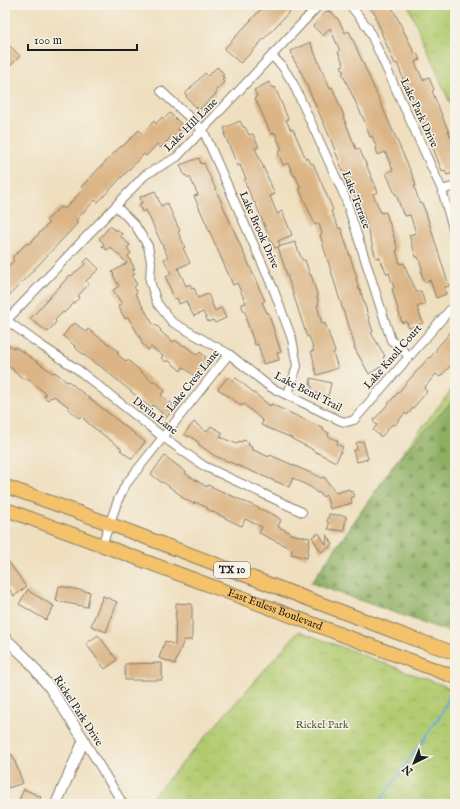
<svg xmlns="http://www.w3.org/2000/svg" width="460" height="809" font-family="'IM FELL English',serif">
<defs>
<pattern id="forest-firs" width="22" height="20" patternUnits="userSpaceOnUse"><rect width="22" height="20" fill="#8daf62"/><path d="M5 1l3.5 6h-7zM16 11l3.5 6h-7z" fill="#728e50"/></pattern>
<pattern id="park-crowns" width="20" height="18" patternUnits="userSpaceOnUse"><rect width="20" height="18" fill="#b2cb70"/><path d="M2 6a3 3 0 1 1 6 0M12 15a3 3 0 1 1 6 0" fill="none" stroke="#98ae60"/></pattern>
</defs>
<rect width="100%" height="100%" fill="#f7f3e8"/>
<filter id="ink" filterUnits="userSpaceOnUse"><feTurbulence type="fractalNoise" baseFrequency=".025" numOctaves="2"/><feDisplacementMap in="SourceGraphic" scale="8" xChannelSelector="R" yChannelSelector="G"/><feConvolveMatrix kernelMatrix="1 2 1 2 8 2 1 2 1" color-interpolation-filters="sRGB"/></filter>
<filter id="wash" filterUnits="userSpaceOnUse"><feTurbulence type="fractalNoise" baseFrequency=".012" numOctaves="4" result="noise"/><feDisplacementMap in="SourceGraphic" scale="16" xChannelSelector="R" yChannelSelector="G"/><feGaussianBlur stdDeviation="0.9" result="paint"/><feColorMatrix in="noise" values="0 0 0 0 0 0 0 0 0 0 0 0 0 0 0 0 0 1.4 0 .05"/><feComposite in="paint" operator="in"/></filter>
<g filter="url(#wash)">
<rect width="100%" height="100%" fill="#efdfbf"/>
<path fill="url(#forest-firs)" stroke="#54663f" d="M455,398V634L311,583L395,463Z"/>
<path fill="url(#park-crowns)" stroke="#677446" d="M408,5H455V115Z
M455,385V398L395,463Z
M299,631L455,690V804H146Z"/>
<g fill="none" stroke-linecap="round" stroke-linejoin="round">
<path stroke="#5eacd8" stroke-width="2" d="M378,804L442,713L453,688"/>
</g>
<g id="blocks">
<path fill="#dbb586" d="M265,5H288L292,9L245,59L240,63L224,49Z
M367,5H391L415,54L417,53L420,60L415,62L423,80L429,77L434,90L432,91L452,140L453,139L455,143V172L447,175L445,170L442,171L426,130L424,131L408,94L402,78H403L397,63L395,64L381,32H382L375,17L377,16Z
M327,11L329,12L330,11L338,19L345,33L349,31L414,179L416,186H414L420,204L422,203L426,213L449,286L445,287L446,294L436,298L430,280L424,282L421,272H422V268L418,257H416L409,235L416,233L410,215L405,216L404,213L403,214L396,194H395L386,173L393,170L385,152L378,155L376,149H377L372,136L370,137L364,120L342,73L344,72L341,66L344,65L338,52L340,51L330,28L323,36L313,26Z
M310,42L330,88L332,87L337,99L344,116H343L356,149L359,148L378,192L373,194L381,213L386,212L398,250L396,251L400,264L404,263L409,277H410L416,292L421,291L425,304L417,307L423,323L409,328L406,321L402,323L392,289L394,288L389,273L387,274L379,257L376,258L362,210L343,171L331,140L301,72L292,57H293L291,51Z
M9,45L20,56L5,71V49Z
M217,67L224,74L222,76L224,77L222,80L224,82L215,91L217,93L199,110L186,97L187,96L185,94L205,73L208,76Z
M269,82L272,88L275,87L288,119L286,120L291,130L293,129L306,159L308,158L311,164L313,163L333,210L331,211L339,229L341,228L357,278H356L359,290L360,289L373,332L371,333L385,356L383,357L387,363L369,374L354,347H355L347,319H346L342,307L320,235L322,234L319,223L315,225L299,188H301L295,175L294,176L288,163L283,165L278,152L282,150L275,133L271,134L255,98L257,96L254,90Z
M170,113L182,125L178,130L180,132L174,137L172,136L161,148L157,144L146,156L144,154L98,202L95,200L76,220L78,222L76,223L77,224L5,300V270L14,260L12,258L27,243L29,244L49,223L46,221L59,208L62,207L65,209L83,189L81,187L121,146L122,147L139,130L142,134L154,121L156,124L162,117L164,119Z
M240,121L243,127H245L249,135L253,134L259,147L255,148L275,194L270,196L277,214L282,211L292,235L278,241L280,246L275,248L271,242L255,202L254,203L244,180L246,179L240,165L238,166L224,134L226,133L224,128Z
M199,158L201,164L204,163L265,301L262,302L267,313L268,312L281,352L277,353L279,360L263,364L259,347L258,344L255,345L246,319H248L242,307V304L246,303L237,283L233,285L205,221L194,196L198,195L190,177L188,178L186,175L185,176L180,165Z
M155,191L161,206L167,203L180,231L178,232L185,247L183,248L190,263L178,268L186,286L190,284L192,289L194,288L198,298L208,294L215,311L221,308L226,318L215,323L213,320L208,322L203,312L194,316L190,310L186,301L179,304L177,298L174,299L166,277L171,274L164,259L168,257L146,210L142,212L139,204L142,203L140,197Z
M110,226L116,231L117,229L122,234L120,236L130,245L127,248L131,253L128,256L135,269H132L135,274L132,276L137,285L134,287L137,292L135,293L154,326L156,325L161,330L160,331L173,342L175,340L183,346L184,345L197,355L200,352L206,357L204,359L209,363L197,378L183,367L181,371L168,360L166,362L161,358L163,356L151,347L148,350L141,342L142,341L128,317L125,319L118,306L122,304L113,290L119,286L113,275L114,274L112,272L127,263L110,247L107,250L102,246L104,244L99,239Z
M295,242L302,260H305L310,275H311L318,297H317L319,305H317L322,324L325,323L335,352L333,353L338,368L317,375L313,362L314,361L311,351H314L309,336L307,337L278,247Z
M88,258L99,269L86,281L89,284L78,296L79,298L64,313L63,312L55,320L56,322L48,332L30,319L70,275L71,276L85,264L84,262Z
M75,323L86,332L88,329L108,344V343L119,352L117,354L127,362L128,360L153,382L154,381L165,390L161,395L175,407L165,419L160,415L162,413L153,405L151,408L99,365H97L74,347L75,346L63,336L72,324L73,325Z
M455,327V361L440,377L436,374L424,388L427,392L407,415L405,413L394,426L392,424L381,437L373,430L377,425L373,421L424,363L429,357L430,358L437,349H436Z
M9,345L15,349V347L23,352L53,373L55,372L67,382L68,381L145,442L132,459L120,450L122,449L89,424L81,416L79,418L68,409L69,407L54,396L52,398L51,397L48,400L44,396L46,394L26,377L24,379L13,371L14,370L5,365V352Z
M228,377L233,381L236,378L270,406L271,404L323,428V430L329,433L328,436L338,441L337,444L343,447L336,462L312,450V449L292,439V438L261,425L263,421L244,404L242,406L218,389Z
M311,378L331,383L328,396L311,392L312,386L310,385Z
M194,422L206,432L211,426L223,433L220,437L237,444L239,441L242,442L243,440L249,442L248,445L252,447L251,449L269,457L270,455L322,478L324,477L336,493L349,489L350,492L353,491L355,496L351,498L352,503L330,509L326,495L323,497L319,492L317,493L312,488L293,478L289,487L215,456L198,444L199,443L190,436L189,437L184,434Z
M363,441L368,459L357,462L353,451L357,449L356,443Z
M165,456L186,472V474L207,487L208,485L276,516L281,520L278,527L290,532V534L310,538L307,558L291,554L292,549L259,533L262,527L245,519L242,526L239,525L207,509L208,508L195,502L194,504L181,497L182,496L163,482L162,483L151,474Z
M329,514L346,516L344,531L328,529L329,523L327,522Z
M319,533L326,545L327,534L333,545L321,552L312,537Z
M5,556L26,587L14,596L5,583Z
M59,586L90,592L87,607L56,601Z
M28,589L30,592L54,606L46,620L19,604Z
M103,596L117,602L106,632L91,626Z
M176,603L192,604V640H184L175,664L159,658L165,641L175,645Z
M98,635L117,660L105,669L86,644Z
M162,663V680H125V664Z
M12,754L23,783L8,788L5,778V756Z
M24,789L41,797L37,804H17Z"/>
</g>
</g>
<g filter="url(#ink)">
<use href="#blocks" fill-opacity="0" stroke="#867e6e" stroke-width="1"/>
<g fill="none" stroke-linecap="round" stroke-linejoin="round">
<g stroke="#867e6e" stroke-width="10">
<path id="minor" d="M350,5L368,28L442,190L455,236
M272,56L282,66L293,83L345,197L391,340L409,356
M161,91L203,130L273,288L292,339L297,366L288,394
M442,190L455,186
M116,206L135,225L148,246L151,262L150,281L157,303L172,322L229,354L270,387L341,421L347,422L354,420L455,304
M6,320L39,344L77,369L163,437L204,466L302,512
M5,322L145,175L177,157L319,5
M102,545L118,500L126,484L229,354
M84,740L123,804"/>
</g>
<g stroke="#867e6e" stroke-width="12">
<path id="tertiary" d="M5,638L27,659L50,688L84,740L56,804"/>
</g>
<g stroke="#867e6e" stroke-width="15">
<g id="primary">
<path d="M5,486L94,518L414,639L455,653"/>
<path id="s1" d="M5,509L455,677"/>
</g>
</g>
<use href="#minor" stroke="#fff" stroke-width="8"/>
<use href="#tertiary" stroke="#fff" stroke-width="10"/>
<use href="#primary" stroke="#f3c26a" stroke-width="13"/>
</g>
</g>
<g text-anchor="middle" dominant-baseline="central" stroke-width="3" stroke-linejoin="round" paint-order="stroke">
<rect fill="#f7f3e8" stroke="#5e5c59" stroke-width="1" x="214" y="562" width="36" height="16" rx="3"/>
<g font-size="10" font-weight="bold" fill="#1c1c1c">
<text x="232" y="570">TX 10</text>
</g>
<g font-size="11" fill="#1c1c1c" stroke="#f7f3e8">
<text transform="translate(419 113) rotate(65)">Lake Park Drive</text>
<text transform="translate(191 125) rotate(-45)">Lake Hill Lane</text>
<text transform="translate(356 200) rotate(69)">Lake Terrace</text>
<text transform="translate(259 230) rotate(66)">Lake Brook Drive</text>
<text transform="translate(393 357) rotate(-49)">Lake Knoll Court</text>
<text transform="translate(193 381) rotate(-51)">Lake Crest Lane</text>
<text transform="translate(308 392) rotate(27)">Lake Bend Trail</text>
<text transform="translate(155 416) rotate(38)">Devin Lane</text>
<text stroke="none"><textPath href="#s1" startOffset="288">East Euless Boulevard</textPath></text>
<text transform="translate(78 711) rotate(57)">Rickel Park Drive</text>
</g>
<g font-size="11" fill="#505939" stroke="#f7f3e8">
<text x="322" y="725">Rickel Park</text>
</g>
</g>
<rect width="460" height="809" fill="none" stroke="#f7f3e8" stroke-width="20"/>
<g transform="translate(414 763) rotate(223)" stroke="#f7f3e8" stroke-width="3" paint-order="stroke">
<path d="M0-3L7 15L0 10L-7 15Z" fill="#1c1c1c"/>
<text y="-6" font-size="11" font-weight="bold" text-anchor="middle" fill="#1c1c1c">N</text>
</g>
<path d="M28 44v6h109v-6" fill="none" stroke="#1c1c1c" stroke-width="2"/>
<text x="34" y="44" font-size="12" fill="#1c1c1c" stroke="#f7f3e8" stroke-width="3" paint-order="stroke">100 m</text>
</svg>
